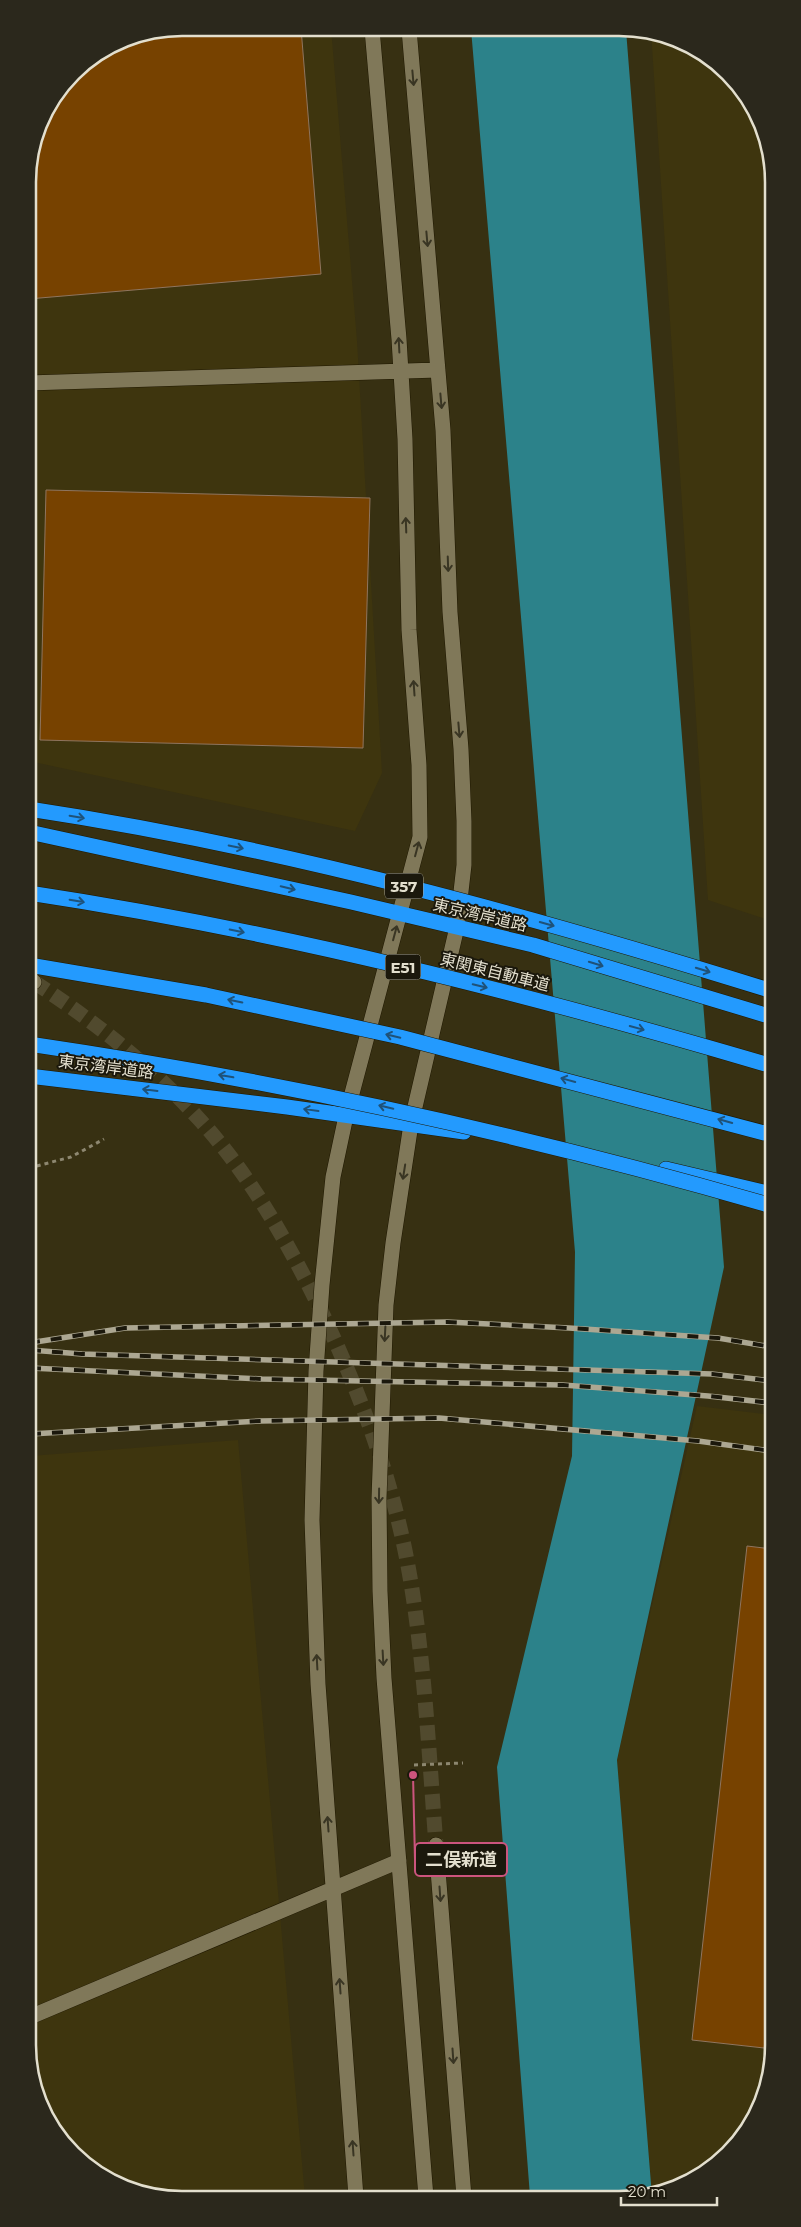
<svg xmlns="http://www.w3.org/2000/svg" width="801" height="2227" font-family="Montserrat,'Noto Sans JP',sans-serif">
<rect width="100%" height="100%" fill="#373012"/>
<path fill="#3e350e" d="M182,28H331L357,341L382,773L355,831L29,761L28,172L44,113L80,66L123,39Z
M651,31L696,48L728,73L753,105L770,152L772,921L708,900Z
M697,1406L772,1415L773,2055L762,2104L735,2147L697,2179L652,2195L617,1760Z
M238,1440L305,2197H152L113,2183L73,2154L48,2122L31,2075L30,1456Z"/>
<path fill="#2c828a" d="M471,29L626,30L724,1267L617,1760L652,2196H530L497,1767L572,1456L575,1252Z"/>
<path fill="#774200" stroke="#8f755f" d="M182,28H301L321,274L28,299V172L44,113L80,66L123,39Z
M46,490L370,498L363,748L40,740Z
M747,1546L772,1549L773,2049L692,2040Z"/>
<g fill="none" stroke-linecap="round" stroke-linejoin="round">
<path stroke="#514a2e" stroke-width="15" stroke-dasharray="15 8" stroke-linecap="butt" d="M34,982C94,1021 151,1066 199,1119C245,1169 280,1229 311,1290C356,1381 393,1477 410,1577C425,1666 429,1756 436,1845"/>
<g stroke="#1f1800" stroke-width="16">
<path id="minor" d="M409,29L443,430L450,612L461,749L464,821V865L457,927L411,1124L393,1243L386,1305L379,1498L380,1591L384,1678L426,2197
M28,383L438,370
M29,979L34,982
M436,1845L464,2197
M30,2017L399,1861
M356,2197L318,1684L312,1520L316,1371L322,1285L333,1177L346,1116L420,837L419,765L409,630L405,439L399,339L372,29"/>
</g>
<g stroke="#1f1800" stroke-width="16">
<path id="highway" d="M29,832L351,902L533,945L772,1017
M29,1076L287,1107L464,1132
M666,1169L772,1194"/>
</g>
<path stroke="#8d8770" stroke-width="3" stroke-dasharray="4 4" stroke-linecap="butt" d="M29,1168L71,1157L104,1139
M414,1765L463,1763"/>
<use href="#minor" stroke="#807859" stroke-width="15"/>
<use href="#highway" stroke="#239afe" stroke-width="15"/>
<g stroke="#aca792" stroke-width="5.5">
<path id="rail" d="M29,1343L125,1328L447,1322L569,1328L718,1338L772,1347
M30,1350L82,1354L712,1374L772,1381
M30,1368L262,1379L563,1385L708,1396L772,1403
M30,1434L260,1421L439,1418L698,1441L772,1451"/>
</g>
<use href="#rail" stroke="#1b180c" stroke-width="4" stroke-dasharray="11" stroke-linecap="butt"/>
<g stroke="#1f1800" stroke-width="16" stroke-linecap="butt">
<path id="highway-bridge" d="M29,809C281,847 529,915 772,991
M29,893C280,931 528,994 772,1066
M29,965L206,995L400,1037L772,1135
M29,1044C280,1081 528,1135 772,1206"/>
</g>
<use href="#highway-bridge" stroke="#239afe" stroke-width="15"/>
</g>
<defs><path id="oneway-shaft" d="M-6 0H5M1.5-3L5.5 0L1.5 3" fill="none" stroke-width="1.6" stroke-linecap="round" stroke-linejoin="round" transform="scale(1.25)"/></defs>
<g stroke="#393523">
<use href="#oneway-shaft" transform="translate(413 78) rotate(85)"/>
<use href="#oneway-shaft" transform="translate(427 239) rotate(85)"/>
<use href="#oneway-shaft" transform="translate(399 345) rotate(-93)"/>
<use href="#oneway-shaft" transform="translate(441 401) rotate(85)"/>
<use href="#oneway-shaft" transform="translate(406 525) rotate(-92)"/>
<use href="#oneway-shaft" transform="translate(448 564) rotate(88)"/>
<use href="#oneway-shaft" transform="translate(414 688) rotate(-94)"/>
<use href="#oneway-shaft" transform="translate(459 730) rotate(85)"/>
<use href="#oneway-shaft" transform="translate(417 849) rotate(-75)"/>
<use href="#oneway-shaft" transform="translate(395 933) rotate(-75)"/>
<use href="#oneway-shaft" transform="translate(404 1172) rotate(99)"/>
<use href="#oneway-shaft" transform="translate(385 1334) rotate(93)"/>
<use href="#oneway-shaft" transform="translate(379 1496) rotate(91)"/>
<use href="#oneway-shaft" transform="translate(383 1658) rotate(87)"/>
<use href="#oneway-shaft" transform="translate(317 1662) rotate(-93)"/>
<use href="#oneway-shaft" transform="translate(328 1824) rotate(-94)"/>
<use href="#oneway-shaft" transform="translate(440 1894) rotate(86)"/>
<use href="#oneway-shaft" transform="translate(340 1986) rotate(-94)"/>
<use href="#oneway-shaft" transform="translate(453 2056) rotate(86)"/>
<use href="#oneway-shaft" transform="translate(353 2148) rotate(-94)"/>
</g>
<g stroke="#1f5279">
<use href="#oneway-shaft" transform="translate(77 817) rotate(10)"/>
<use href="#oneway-shaft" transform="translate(236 847) rotate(12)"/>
<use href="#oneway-shaft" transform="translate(288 888) rotate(13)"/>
<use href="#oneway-shaft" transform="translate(77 901) rotate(10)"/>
<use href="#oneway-shaft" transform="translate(547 924) rotate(16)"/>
<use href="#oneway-shaft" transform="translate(237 931) rotate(12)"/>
<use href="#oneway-shaft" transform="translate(596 964) rotate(17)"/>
<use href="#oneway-shaft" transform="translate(703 970) rotate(17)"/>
<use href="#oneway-shaft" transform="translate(480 986) rotate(14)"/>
<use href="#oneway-shaft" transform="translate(235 1001) rotate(-168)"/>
<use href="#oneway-shaft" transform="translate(637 1028) rotate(15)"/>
<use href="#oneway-shaft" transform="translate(393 1036) rotate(-167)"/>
<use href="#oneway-shaft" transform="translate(226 1076) rotate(-170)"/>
<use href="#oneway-shaft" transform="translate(568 1080) rotate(-165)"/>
<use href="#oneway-shaft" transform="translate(150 1090) rotate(-173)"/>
<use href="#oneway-shaft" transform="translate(386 1107) rotate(-167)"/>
<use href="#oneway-shaft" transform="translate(311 1110) rotate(-172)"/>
<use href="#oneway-shaft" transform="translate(725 1121) rotate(-164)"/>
</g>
<g text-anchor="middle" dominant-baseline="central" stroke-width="4" stroke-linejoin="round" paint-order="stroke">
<g fill="#1b180c" stroke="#a7a394" stroke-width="1">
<rect x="385" y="873.5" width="38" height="25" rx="4"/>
<rect x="385.5" y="954.5" width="35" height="25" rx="4"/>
</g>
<g font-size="15" font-weight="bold" fill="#e3dfce">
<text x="404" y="886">357</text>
<text x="403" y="967">E51</text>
</g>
<g font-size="16" fill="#e3dfce" stroke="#1b180c">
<text transform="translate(480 915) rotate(13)">東京湾岸道路</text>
<text transform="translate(495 972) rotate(14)">東関東自動車道</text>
<text transform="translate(106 1067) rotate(7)">東京湾岸道路</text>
</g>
</g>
<path d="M0 0H801V2227H0ZM182 36H619A146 146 0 0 1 765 182V2045A146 146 0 0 1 619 2191H182A146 146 0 0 1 36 2045V182A146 146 0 0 1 182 36Z" fill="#2b281c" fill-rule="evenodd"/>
<path fill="none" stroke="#e3dfce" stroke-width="2.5" d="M182 36H619A146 146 0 0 1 765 182V2045A146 146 0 0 1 619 2191H182A146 146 0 0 1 36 2045V182A146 146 0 0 1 182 36Z"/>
<path fill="none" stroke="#cc547e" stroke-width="2" d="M413 1775L415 1860"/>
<circle fill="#cc547e" stroke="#1b180c" stroke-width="2" cx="413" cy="1775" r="5"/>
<rect fill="#1b180c" stroke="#cc547e" stroke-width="2" x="415" y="1843" width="92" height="33" rx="5"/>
<g font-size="18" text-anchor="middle" font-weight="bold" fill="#e3dfce">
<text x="461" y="1866">二俣新道</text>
</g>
<path d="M621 2197v8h96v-8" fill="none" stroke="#e3dfce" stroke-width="2.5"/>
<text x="628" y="2197" font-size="15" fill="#e3dfce" stroke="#1b180c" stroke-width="4" paint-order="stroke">20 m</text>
</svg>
